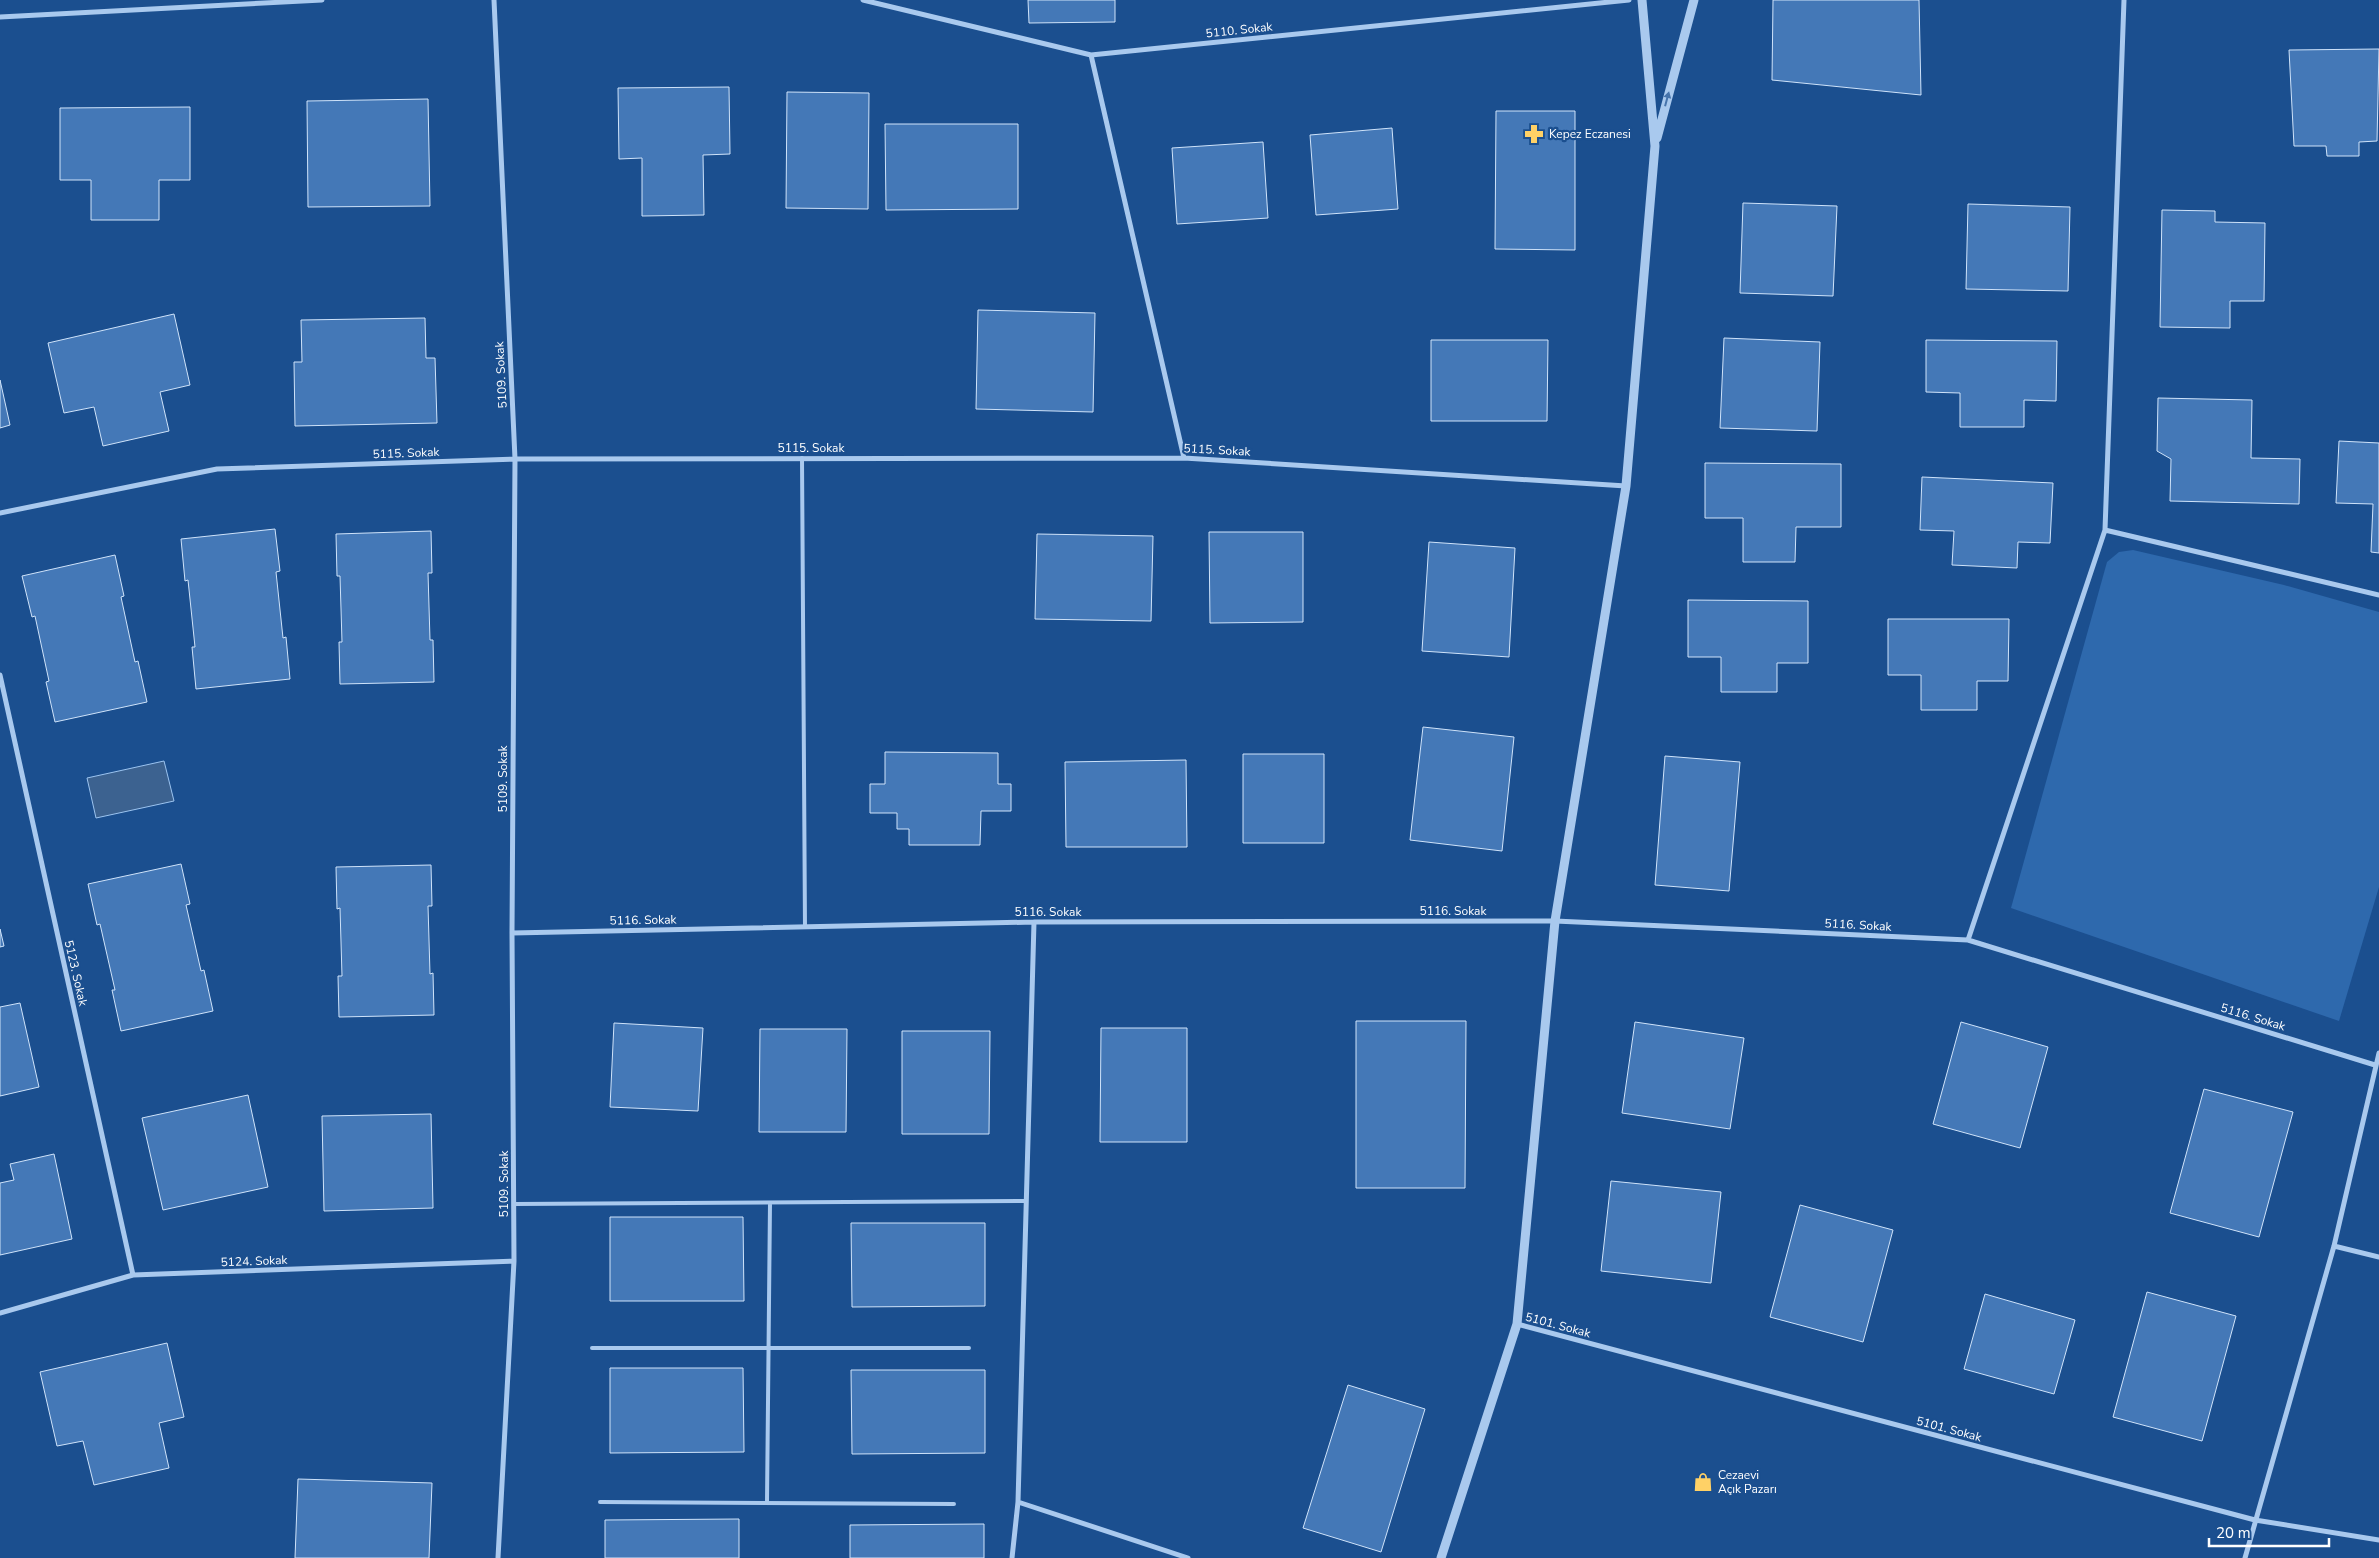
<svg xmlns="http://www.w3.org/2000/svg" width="2379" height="1558" font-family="'Nunito Sans',sans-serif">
<rect width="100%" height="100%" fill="#1b4f8f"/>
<path fill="#2e69ad" d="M2133,550L2284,585L2379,612V887L2339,1021L2011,908L2107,562L2119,552Z"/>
<path fill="#3c6290" stroke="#9cc4f0" d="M164,761L174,801L96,818L87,778Z"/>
<path fill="#4478b7" stroke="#cfe3fa" d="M1028,0H1115V22L1029,23Z
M1773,0H1919L1921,95L1772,80Z
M2379,49L2377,141L2359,142V156H2327L2326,146H2294L2289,50Z
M729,87L730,154L703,155L704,215L642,216V158L619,159L618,88Z
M787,92L869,93L868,209L786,208Z
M428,99L430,206L308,207L307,101Z
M190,107V180H159V220H91V180H60V108Z
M1496,111H1575V250L1495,249Z
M885,124H1018V209L886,210Z
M1392,128L1398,209L1316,215L1310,135Z
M1263,142L1268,218L1177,224L1172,148Z
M1743,203L1837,206L1833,296L1740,293Z
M1968,204L2070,207L2068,291L1966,289Z
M2162,210L2215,211V222L2265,223L2264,301H2230V328L2160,327Z
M978,310L1095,313L1093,412L976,409Z
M174,314L190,385L160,392L169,431L103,446L94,407L64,413L48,343Z
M425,318L426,358H435L437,423L295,426L294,362H302L301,320Z
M1724,338L1820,342L1817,431L1720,428Z
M1431,340H1548L1547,421H1431Z
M1926,340L2057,341L2056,401L2024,400V427H1960V393L1926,392Z
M0,380L10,425L0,428Z
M2158,398L2252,400L2251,458L2300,459L2299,504L2170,501L2171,459L2157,451Z
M2339,441L2379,443V553L2371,552L2373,504L2336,503Z
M1705,463L1841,464V527H1796L1795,562H1743V518H1705Z
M1922,477L2053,483L2050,543L2018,542L2017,568L1952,565L1954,531L1920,530Z
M275,529L280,571L276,572L283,638L286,637L290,679L196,689L192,647H195L188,580L185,581L181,539Z
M431,531L432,573H428L430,640H433L434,682L340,684L339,642H342L340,576H337L336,534Z
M1209,532H1303V622L1210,623Z
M1037,534L1153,536L1151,621L1035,619Z
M1429,542L1515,548L1509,657L1422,651Z
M115,555L124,596L121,597L135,662L138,661L147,702L55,722L46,682L49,681L35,616L32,617L22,576Z
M1688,600L1808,601V663H1777V692H1721V657H1688Z
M1888,619H2009L2008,681H1977V710H1921V675H1888Z
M1423,727L1514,737L1502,851L1410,840Z
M885,752L998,753V784H1011V811H981L980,845H909V829H897V813H870V784H885Z
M1243,754H1324V843H1243Z
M1665,756L1740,762L1729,891L1655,885Z
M1186,760L1187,847H1066L1065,762Z
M181,864L190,904L186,905L201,971L204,970L213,1011L121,1031L112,990H115L100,924L97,925L88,884Z
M431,865L432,906H428L430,974L433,973L434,1015L339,1017L338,976H342L340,908L337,909L336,867Z
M0,929L4,946L0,947Z
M20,1003L39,1087L0,1096V1007Z
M1356,1021H1466L1465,1188H1356Z
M1635,1022L1744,1038L1730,1129L1622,1113Z
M1961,1022L2048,1047L2020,1148L1933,1124Z
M614,1023L703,1028L698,1111L610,1107Z
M1101,1028H1187V1142H1100Z
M760,1029H847L846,1132H759Z
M902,1031H990L989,1134H902Z
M2204,1089L2293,1112L2259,1237L2170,1213Z
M248,1095L268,1187L163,1210L142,1118Z
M431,1114L433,1208L324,1211L322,1116Z
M54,1154L72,1239L0,1255V1183L14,1180L10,1164Z
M1611,1181L1721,1192L1711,1283L1601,1271Z
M1800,1205L1893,1230L1863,1342L1770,1317Z
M610,1217H743L744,1301H610Z
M851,1223H985V1306L852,1307Z
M2147,1292L2236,1316L2202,1441L2113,1417Z
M1985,1294L2075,1320L2054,1394L1964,1369Z
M167,1343L184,1417L159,1423L169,1468L94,1485L83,1441L57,1446L40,1372Z
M610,1368H743L744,1452L610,1453Z
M851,1370H985V1453L852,1454Z
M1348,1385L1425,1409L1381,1552L1303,1528Z
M298,1479L432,1483L429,1558H295Z
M739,1519V1558H605V1520Z
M984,1524V1558H850V1525Z"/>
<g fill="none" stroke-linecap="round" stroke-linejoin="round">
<path stroke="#a9c9ee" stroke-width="4" d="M802,458L805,927
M514,1204L1026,1201
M592,1348H969
M600,1502L954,1504
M767,1502L770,1203"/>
<path stroke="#a9c9ee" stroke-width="5" d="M494,0L515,459L512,933L514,1261L498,1558
M863,0L1091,55L1629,0
M0,17L322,0
M1091,55L1184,458
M0,513L217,469L515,459L1184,458L1626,486
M2105,530L2379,595
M0,675L133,1275
M512,933L1034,922L1555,921L1968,940L2375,1065
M1968,940L2105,530L2124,0
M2334,1246L2379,1257
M0,1313L133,1275L514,1261
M1517,1324L2255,1520L2379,1540
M1018,1502L1188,1558
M1012,1558L1018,1502L1034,922
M2245,1558L2334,1246L2379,1053"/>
<path stroke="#a9c9ee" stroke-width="9" d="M1657,138L1694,0
M1441,1558L1517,1324L1555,921L1626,486L1655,146L1642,0"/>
</g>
<defs><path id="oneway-solid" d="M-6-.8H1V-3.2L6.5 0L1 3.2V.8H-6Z" transform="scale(1.25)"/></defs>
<use fill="#4674ac" href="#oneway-solid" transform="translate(1667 99) rotate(-75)"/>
<defs>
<g id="pharmacy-bare" transform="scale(1.5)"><path d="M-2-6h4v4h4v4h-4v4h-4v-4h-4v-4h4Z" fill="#ffd166" stroke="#1b4f8f" stroke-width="2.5" paint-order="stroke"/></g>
<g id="shop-bare" transform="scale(1.5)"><path d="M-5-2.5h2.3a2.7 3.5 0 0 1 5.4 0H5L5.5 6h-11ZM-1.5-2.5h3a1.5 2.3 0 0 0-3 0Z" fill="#ffd166" stroke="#1b4f8f" stroke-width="2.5" paint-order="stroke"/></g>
</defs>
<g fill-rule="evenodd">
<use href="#pharmacy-bare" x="1534" y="134"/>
<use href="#shop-bare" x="1703" y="1482"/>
</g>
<g text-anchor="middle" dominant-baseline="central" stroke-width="4.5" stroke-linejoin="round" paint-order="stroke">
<g font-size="12" fill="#fff" stroke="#1b4f8f">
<text transform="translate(1239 30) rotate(-6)">5110. Sokak</text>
<text transform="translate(501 375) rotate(-93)">5109. Sokak</text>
<text x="811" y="448">5115. Sokak</text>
<text transform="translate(1217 450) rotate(3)">5115. Sokak</text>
<text transform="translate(406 453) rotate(-2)">5115. Sokak</text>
<text transform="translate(503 779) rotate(-90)">5109. Sokak</text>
<text x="1453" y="911">5116. Sokak</text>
<text x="1048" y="912">5116. Sokak</text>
<text transform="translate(643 920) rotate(-1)">5116. Sokak</text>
<text transform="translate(1858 925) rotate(3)">5116. Sokak</text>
<text transform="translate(76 973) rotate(77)">5123. Sokak</text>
<text transform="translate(2253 1017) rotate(17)">5116. Sokak</text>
<text transform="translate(504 1184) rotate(-90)">5109. Sokak</text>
<text transform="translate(254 1261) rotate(-2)">5124. Sokak</text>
<text transform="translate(1558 1325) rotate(15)">5101. Sokak</text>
<text transform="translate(1949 1429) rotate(15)">5101. Sokak</text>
</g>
<g font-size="12" fill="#fff" stroke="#1b4f8f" text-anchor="start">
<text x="1549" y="134">Kepez Eczanesi</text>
<text x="1718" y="1475">Cezaevi<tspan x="1718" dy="14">Açık Pazarı</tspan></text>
</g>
</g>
<path d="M2209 1538v8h120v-8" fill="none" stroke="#ffffff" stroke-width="2.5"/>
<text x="2216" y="1538" font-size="15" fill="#ffffff" stroke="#1b4f8f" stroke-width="4" paint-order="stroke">20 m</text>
</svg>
